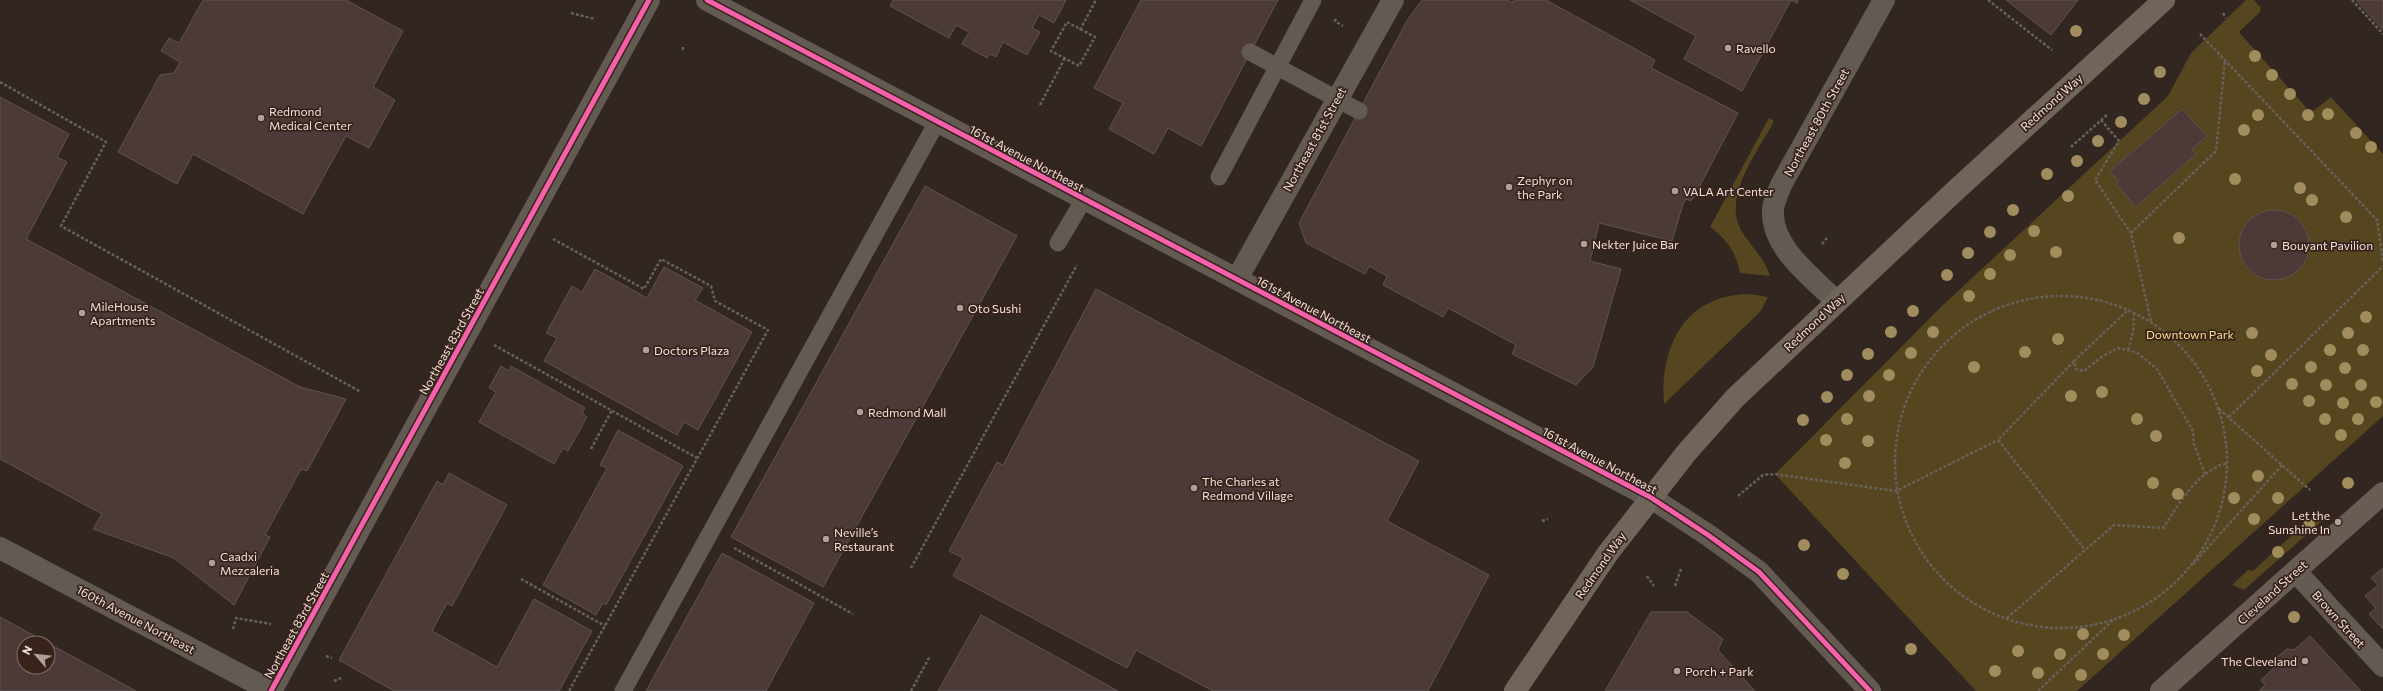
<svg xmlns="http://www.w3.org/2000/svg" width="2383" height="691" font-family="Commissioner,sans-serif">
<rect width="100%" height="100%" fill="#312620"/>
<path fill="#554620" d="M2246,0H2254L2261,8L2260,12L2239,32L2311,113L2331,97L2383,154V416L2077,691H1976L1775,474L1944,304L2168,96L2191,53Z
M1769,118L1774,121C1759,150 1722,196 1741,230C1750,246 1765,258 1770,276L1740,273C1736,253 1727,239 1710,227Z
M1749,294L1768,297L1760,312L1664,404C1660,345 1685,295 1749,294Z
M2315,514L2322,521L2244,590L2232,585L2248,570L2253,571Z"/>
<path fill="#4c3a38" stroke="#5d5350" fill-rule="evenodd" d="M203,0H346L403,31L373,87L395,100L369,148L346,136L303,214L193,154L177,184L118,152L160,75L174,73L180,62L161,51L169,38L179,43Z
M893,0H1066L1054,23L1039,15L1032,28L1040,32L1027,55L1003,42L996,57L990,54L987,58L962,44L969,32L956,25L949,38L890,6Z
M1141,0H1278L1201,146L1168,128L1154,154L1109,129L1123,103L1094,88Z
M1422,0H1507L1511,2L1517,0H1546L1655,60L1651,68L1738,113L1694,197L1691,201L1686,199L1683,204L1672,241L1599,223L1590,261L1621,269L1593,367L1576,385L1512,354L1516,345L1448,308L1443,317L1383,285L1387,276L1369,266L1365,274L1306,243L1299,223L1408,19Z
M1630,0H1798L1797,3L1791,0L1742,91L1684,59L1696,36Z
M2006,0H2078L2051,35Z
M2356,0H2383V30Z
M0,97L69,134L57,157L67,162L26,239L300,387L346,399L307,471L301,469L265,535L270,537L234,605L174,558L93,529L102,514L0,459Z
M2182,109L2207,136L2192,149L2196,154L2136,207L2116,184L2119,181L2110,171Z
M925,186L1017,236L823,587L731,537Z
M2239 245a35 35 0 1 1 70 0a35 35 0 1 1-70 0Z
M664,267L703,288L695,300L752,332L698,430L684,422L677,435L544,361L557,338L546,333L572,286L582,292L595,269L647,298Z
M1096,289L1419,461L1387,521L1489,575L1428,691H1213L1136,650L1127,668L953,576L963,558L949,551L997,462L1003,465Z
M501,366L509,371L511,366L585,408L582,414L587,417L568,451L563,448L554,464L479,422L496,392L489,388Z
M618,430L683,466L606,605L603,603L596,615L543,585L607,468L600,465Z
M449,473L507,505L452,606L447,603L432,631L497,667L534,599L592,631L559,691H394L339,660L437,481L443,485Z
M722,553L814,603L766,691H646Z
M2383,568V629L2369,614L2376,608L2365,596L2378,585L2371,578Z
M1651,612H1687L1723,639L1718,650L1755,691H1605Z
M981,615L1118,691H938Z
M0,617L136,691H0ZM24,643H48V667H24Z
M2310,636L2361,691H2259L2265,685L2261,680L2277,665V657L2287,649L2294,650Z"/>
<g fill="none" stroke-linecap="round" stroke-linejoin="round">
<path stroke="#68615b" stroke-width="2.5" stroke-dasharray="3 2" stroke-linecap="butt" d="M1988,0L2052,50
M2352,0L2383,34
M571,13L595,19
M2223,13L2226,18
M1336,19L1335,21L1343,26
M1067,22L1095,37L1079,66L1051,51Z
M1080,30L1096,0
M2200,34L2377,220L2383,261
M683,50V45
M0,82L106,142L61,226L361,392
M1040,105L1065,58
M2101,120L2119,141L2095,180L2131,233
M2071,147L2108,114
M553,239L644,289L661,259L711,286L715,301L768,330L569,691
M1822,244L1827,238
M1895 462a166 166 0 1 1 332 0a166 166 0 1 1-332 0Z
M2127,311L2074,361L2076,369L2084,371L2103,356L2118,348L2136,352L2157,369L2193,431L2194,444L2205,474
M2151,321L2131,233L2216,151L2225,60
M494,345L697,458
M2128,350L2133,332L2134,314
M2074,361L1998,440L2085,550
M2219,409L2310,490
M2229,417L2383,266
M591,449L612,410
M1738,496L1763,475L1775,474L1896,491L1998,440
M1542,521L1548,519
M734,548L853,614
M2193,564L2283,464
M911,568L1077,265
M1647,576L1654,586
M521,579L605,626
M1675,586L1681,569
M2007,618L2114,525L2163,528C2180,503 2196,472 2227,463
M233,629L236,618L271,624
M326,656L332,658
M334,681L341,678
M911,691L930,656
M2038,691L2113,620"/>
<path stroke="#635b53" stroke-width="17" d="M1250,52L1359,111
M1219,177L1313,0
M1058,243L1084,199
M623,691L937,122"/>
<path stroke="#635b53" stroke-width="22" d="M1237,279L1393,0
M1836,301C1812,277 1770,247 1773,209C1774,201 1778,193 1781,185L1884,0
M2296,572L2383,666
M271,691L649,0"/>
<path stroke="#635b53" stroke-width="22" d="M707,0L1650,497L1708,535L1759,572L1870,691
M0,548L271,691"/>
<path stroke="#675d55" stroke-width="22" d="M2161,691L2383,493"/>
<path stroke="#70655a" stroke-width="22" d="M1515,691L1608,553L1687,452L1735,398L1956,190L2164,0"/>
<g stroke="#37231a" stroke-width="8">
<path id="cycleway" d="M707,0L1650,497L1708,535L1759,572L1870,691
M271,691L649,0"/>
</g>
<use href="#cycleway" stroke="#f560ab" stroke-width="5"/>
</g>
<g fill="#a18c5e">
<circle cx="2076" cy="31" r="6"/>
<circle cx="2255" cy="56" r="6"/>
<circle cx="2160" cy="72" r="6"/>
<circle cx="2272" cy="75" r="6"/>
<circle cx="2290" cy="94" r="6"/>
<circle cx="2144" cy="99" r="6"/>
<circle cx="2328" cy="114" r="6"/>
<circle cx="2258" cy="115" r="6"/>
<circle cx="2308" cy="115" r="6"/>
<circle cx="2121" cy="122" r="6"/>
<circle cx="2244" cy="130" r="6"/>
<circle cx="2356" cy="133" r="6"/>
<circle cx="2098" cy="141" r="6"/>
<circle cx="2371" cy="147" r="6"/>
<circle cx="2077" cy="161" r="6"/>
<circle cx="2047" cy="174" r="6"/>
<circle cx="2235" cy="179" r="6"/>
<circle cx="2300" cy="188" r="6"/>
<circle cx="2068" cy="196" r="6"/>
<circle cx="2312" cy="200" r="6"/>
<circle cx="2013" cy="210" r="6"/>
<circle cx="2346" cy="217" r="6"/>
<circle cx="2034" cy="231" r="6"/>
<circle cx="1990" cy="232" r="6"/>
<circle cx="2179" cy="238" r="6"/>
<circle cx="2056" cy="252" r="6"/>
<circle cx="1968" cy="253" r="6"/>
<circle cx="2010" cy="255" r="6"/>
<circle cx="1990" cy="274" r="6"/>
<circle cx="1947" cy="275" r="6"/>
<circle cx="1969" cy="296" r="6"/>
<circle cx="1913" cy="311" r="6"/>
<circle cx="2366" cy="317" r="6"/>
<circle cx="1891" cy="332" r="6"/>
<circle cx="1933" cy="332" r="6"/>
<circle cx="2252" cy="333" r="6"/>
<circle cx="2348" cy="333" r="6"/>
<circle cx="2058" cy="339" r="6"/>
<circle cx="2330" cy="350" r="6"/>
<circle cx="2363" cy="350" r="6"/>
<circle cx="2025" cy="352" r="6"/>
<circle cx="1911" cy="353" r="6"/>
<circle cx="1868" cy="354" r="6"/>
<circle cx="2271" cy="355" r="6"/>
<circle cx="1974" cy="367" r="6"/>
<circle cx="2311" cy="367" r="6"/>
<circle cx="2345" cy="368" r="6"/>
<circle cx="2257" cy="371" r="6"/>
<circle cx="1847" cy="375" r="6"/>
<circle cx="1889" cy="375" r="6"/>
<circle cx="2292" cy="384" r="6"/>
<circle cx="2326" cy="385" r="6"/>
<circle cx="2361" cy="385" r="6"/>
<circle cx="2102" cy="392" r="6"/>
<circle cx="1869" cy="396" r="6"/>
<circle cx="2071" cy="396" r="6"/>
<circle cx="1827" cy="397" r="6"/>
<circle cx="2309" cy="401" r="6"/>
<circle cx="2376" cy="402" r="6"/>
<circle cx="2343" cy="403" r="6"/>
<circle cx="1847" cy="419" r="6"/>
<circle cx="2137" cy="419" r="6"/>
<circle cx="2325" cy="419" r="6"/>
<circle cx="2358" cy="419" r="6"/>
<circle cx="1803" cy="420" r="6"/>
<circle cx="2341" cy="435" r="6"/>
<circle cx="2156" cy="436" r="6"/>
<circle cx="1826" cy="440" r="6"/>
<circle cx="1868" cy="441" r="6"/>
<circle cx="1845" cy="463" r="6"/>
<circle cx="2258" cy="476" r="6"/>
<circle cx="2153" cy="483" r="6"/>
<circle cx="2348" cy="483" r="6"/>
<circle cx="2178" cy="494" r="6"/>
<circle cx="2234" cy="498" r="6"/>
<circle cx="2278" cy="498" r="6"/>
<circle cx="2254" cy="519" r="6"/>
<circle cx="2309" cy="525" r="6"/>
<circle cx="1804" cy="545" r="6"/>
<circle cx="2278" cy="552" r="6"/>
<circle cx="1843" cy="574" r="6"/>
<circle cx="2294" cy="617" r="6"/>
<circle cx="2083" cy="634" r="6"/>
<circle cx="2124" cy="635" r="6"/>
<circle cx="1911" cy="649" r="6"/>
<circle cx="2018" cy="651" r="6"/>
<circle cx="2060" cy="654" r="6"/>
<circle cx="2103" cy="654" r="6"/>
<circle cx="1995" cy="671" r="6"/>
<circle cx="2038" cy="673" r="6"/>
<circle cx="2081" cy="675" r="6"/>
</g>
<g fill="#ada09a" stroke="#37231a" stroke-width="1.5">
<circle cx="1728" cy="48" r="4"/>
<circle cx="261" cy="118" r="4"/>
<circle cx="1509" cy="187" r="4"/>
<circle cx="1675" cy="191" r="4"/>
<circle cx="1584" cy="244" r="4"/>
<circle cx="2274" cy="245" r="4"/>
<circle cx="960" cy="308" r="4"/>
<circle cx="82" cy="313" r="4"/>
<circle cx="646" cy="350" r="4"/>
<circle cx="860" cy="412" r="4"/>
<circle cx="1194" cy="488" r="4"/>
<circle cx="2338" cy="522" r="4"/>
<circle cx="826" cy="539" r="4"/>
<circle cx="212" cy="563" r="4"/>
<circle cx="2305" cy="661" r="4"/>
<circle cx="1677" cy="671" r="4"/>
</g>
<g text-anchor="middle" dominant-baseline="central" stroke-width="3.5" stroke-linejoin="round" paint-order="stroke">
<g font-size="12" fill="#f0e1dc" stroke="#37231a" text-anchor="start">
<text x="1736" y="48">Ravello</text>
<text x="269" y="111">Redmond<tspan x="269" dy="14">Medical Center</tspan></text>
<text x="1517" y="180">Zephyr on<tspan x="1517" dy="14">the Park</tspan></text>
<text x="1683" y="191">VALA Art Center</text>
<text x="1592" y="244">Nekter Juice Bar</text>
<text x="2282" y="245">Bouyant Pavilion</text>
<text x="90" y="306">MileHouse<tspan x="90" dy="14">Apartments</tspan></text>
<text x="968" y="308">Oto Sushi</text>
<text x="654" y="350">Doctors Plaza</text>
<text x="868" y="412">Redmond Mall</text>
<text x="1202" y="481">The Charles at<tspan x="1202" dy="14">Redmond Village</tspan></text>
<text x="2330" y="515" text-anchor="end">Let the<tspan x="2330" dy="14">Sunshine In</tspan></text>
<text x="834" y="532">Neville’s<tspan x="834" dy="14">Restaurant</tspan></text>
<text x="220" y="556">Caadxi<tspan x="220" dy="14">Mezcaleria</tspan></text>
<text x="2297" y="661" text-anchor="end">The Cleveland</text>
<text x="1685" y="671">Porch + Park</text>
</g>
<g font-size="12" fill="#f0e1dc" stroke="#37231a">
<text transform="translate(2051 102) rotate(-42)">Redmond Way</text>
<text transform="translate(1816 122) rotate(-61)">Northeast 80th Street</text>
<text transform="translate(1314 139) rotate(-61)">Northeast 81st Street</text>
<text transform="translate(1027 158) rotate(28)">161st Avenue Northeast</text>
<text transform="translate(1314 309) rotate(28)">161st Avenue Northeast</text>
<text transform="translate(1814 322) rotate(-43)">Redmond Way</text>
<text transform="translate(451 341) rotate(-61)">Northeast 83rd Street</text>
<text transform="translate(1600 460) rotate(28)">161st Avenue Northeast</text>
<text transform="translate(1600 565) rotate(-55)">Redmond Way</text>
<text transform="translate(2272 592) rotate(-42)">Cleveland Street</text>
<text transform="translate(136 619) rotate(28)">160th Avenue Northeast</text>
<text transform="translate(2339 619) rotate(48)">Brown Street</text>
<text transform="translate(296 625) rotate(-61)">Northeast 83rd Street</text>
</g>
<g font-size="12" fill="#fddf91" stroke="#37231a">
<text x="2190" y="334">Downtown Park</text>
</g>
</g>
<g transform="translate(36 655) rotate(298)"><circle r="19" fill="#37231a" stroke="#816f68"/>
<path d="M0-3L7 15L0 10L-7 15Z" fill="#ada09a"/>
<text y="-6" font-size="11" font-weight="bold" text-anchor="middle" fill="#f0e1dc">N</text>
</g>
</svg>
